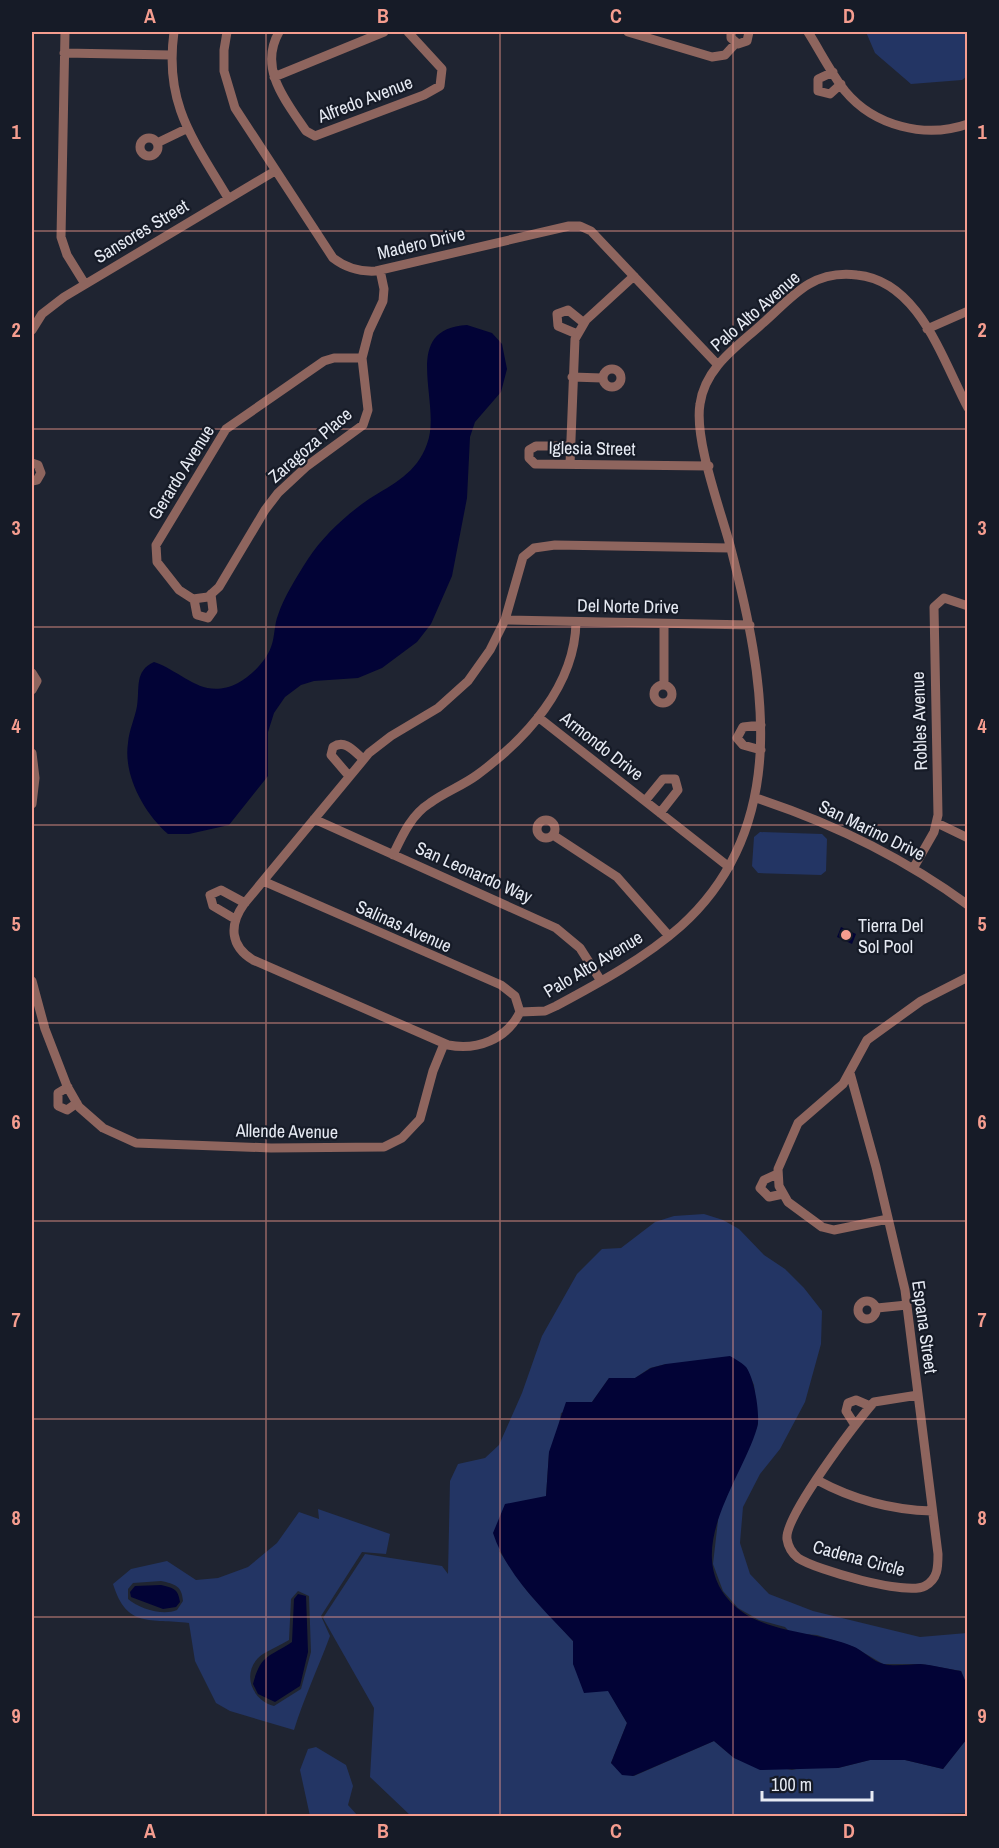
<svg xmlns="http://www.w3.org/2000/svg" width="999" height="1848" font-family="'Archivo Narrow',sans-serif">
<rect width="100%" height="100%" fill="#1f2431"/>
<path fill="#233564" fill-rule="evenodd" d="M866,32H967V76L962,80L911,84L875,53Z
M760,832L822,834L827,839L826,871L821,875L758,873L752,866L754,837Z
M704,1214L723,1220L739,1229L764,1255L785,1269L804,1288L822,1311L821,1344L805,1402L780,1449L760,1474L743,1507L740,1543L750,1574L769,1594L813,1611L920,1637L967,1633V1685L961,1671L921,1664H883L854,1647L817,1635L791,1633L785,1627L759,1620L738,1608L723,1591L713,1564L719,1512L758,1424L754,1385L746,1367L666,1364L650,1368L635,1378H609L592,1402L561,1413L558,1432L549,1453L546,1496L499,1551L527,1591L573,1641V1664L608,1690L627,1723L611,1763L634,1776L714,1741L734,1758L792,1770L801,1768H838L870,1760H905L943,1769L966,1740L967,1734V1813L867,1816H411L370,1777L374,1708L323,1618L365,1554L442,1566L448,1574L450,1481L458,1464L485,1458L499,1445L522,1393L542,1336L577,1274L602,1249L621,1248L655,1222L674,1216Z
M318,1509L390,1534L386,1554L362,1552L321,1616L330,1636C318,1668 304,1698 294,1730L230,1711L216,1703L195,1661L189,1623C150,1618 127,1629 113,1584L131,1569L167,1561L196,1580L218,1578L248,1567L277,1543L299,1512L319,1519ZM161,1581C175,1584 182,1586 183,1601L177,1610C163,1616 140,1609 128,1599V1589L133,1583ZM298,1591L309,1596L311,1652L301,1689L274,1706C249,1699 241,1669 263,1654C271,1649 281,1645 289,1640L291,1599Z
M316,1747L346,1765L353,1786L348,1805L358,1816H310L300,1770L308,1749Z"/>
<path fill="#020336" d="M467,325L492,333L502,344L507,369L501,392L475,422L470,437L467,498L452,576L431,624L417,642L382,668L358,678L314,681L301,685L285,697L274,713L268,732V776L229,825L189,834H168C144,813 123,775 128,743C129,730 135,718 137,706C140,688 134,671 154,662C184,672 202,701 238,683C251,676 266,661 271,647C275,637 274,625 278,615C284,597 297,576 308,559C323,536 346,515 369,499C393,484 417,473 427,444C443,404 398,329 467,325Z
M841,927L856,934L852,944L837,937Z
M730,1356C735,1359 741,1362 745,1366C754,1375 761,1416 757,1428C741,1482 677,1556 737,1608C766,1633 818,1632 852,1646C863,1650 873,1662 884,1664C895,1667 909,1664 920,1664C934,1665 948,1669 961,1671L967,1685V1734L966,1740L943,1769L905,1760H870L838,1768L760,1770L734,1758L714,1741L633,1776L622,1775L611,1763L627,1723L608,1691L584,1693L573,1664V1641C543,1609 507,1576 493,1533L505,1504L546,1496L549,1452L566,1402H592L609,1378H635L651,1368L666,1364Z
M161,1585C173,1588 178,1588 180,1602L176,1607L163,1609L131,1597L130,1592L135,1586Z
M298,1594L306,1596L308,1652L300,1686L275,1702L258,1694L253,1684C261,1654 268,1658 292,1642L294,1599Z"/>
<g fill="none" stroke-linecap="round" stroke-linejoin="round">
<path stroke="#8e655e" stroke-width="9" d="M65,32L61,237L67,255L85,284
M174,32C164,104 193,139 228,198
M227,32L224,50V71L235,108L333,258C346,268 359,272 376,271L569,226H580L591,231L717,364
M279,32C258,69 286,101 306,131L315,136L424,95L440,86L442,69L408,32
M628,32L712,57L725,55L736,43
M731,32V38L738,44L747,41L749,32
M808,32C820,51 831,73 845,91C874,126 925,139 968,124
M64,53L171,55
M833,72L818,79V91L830,94L841,84
M274,77L384,32
M140 147a9 9 0 1 1 18 0a9 9 0 1 1-18 0Z
M157,143L186,129
M927,329L968,311
M32,330L42,314L64,297L275,171
M577,334L558,326L557,314L568,310L584,323
M362,358H334L324,361L226,429L156,545L157,562L179,590L193,599L208,597L219,587L265,510L278,493L307,466L363,425L368,410L362,358L369,331L383,301L384,289L380,270
M603 378a9 9 0 1 1 18 0a9 9 0 1 1-18 0Z
M572,377L602,378
M570,446H536L529,450V458L535,464L709,466
M32,463L38,465L41,473L37,480L32,481
M570,464L575,339L586,320L634,276
M194,599L197,615L208,618L213,611L211,594
M505,620L750,625
M32,673L37,681L32,690
M664,684V624
M654 694a9 9 0 1 1 18 0a9 9 0 1 1-18 0Z
M538,717L729,867
M761,725L743,727L737,738L743,745L761,750
M32,753L35,778L32,804
M349,776L331,755L333,747C345,739 354,751 363,759
M756,798C832,823 904,858 968,905
M645,801L663,779H675L678,790L660,813
M314,819L556,928L580,948L601,981
M537 829a9 9 0 1 1 18 0a9 9 0 1 1-18 0Z
M937,823L968,838
M553,835L617,877L669,936
M393,855C402,836 411,815 430,803C445,792 462,786 477,775C526,739 575,686 576,622
M914,867L934,832L938,815L934,607L944,598L968,606
M263,881L501,985L515,996L520,1012
M235,919L213,906L210,895L221,890L245,903
M32,981L45,1029L67,1086L79,1107L103,1128L136,1143L271,1148L384,1147L402,1138L420,1119L433,1071L444,1044
M520,1012L545,1011L556,1006C599,983 645,958 681,926C793,825 764,677 731,549C721,511 694,440 700,404C705,367 738,346 763,323C778,310 792,294 809,284C823,276 841,273 857,275C919,281 942,359 968,408
M520,1012C507,1039 477,1051 448,1045L253,960C230,946 229,925 244,904L369,753L391,736L438,708L468,681L490,650L505,620L523,557L534,548L555,545L730,548
M850,1073L876,1167L905,1290L938,1554C938,1567 938,1579 925,1586C907,1596 816,1570 798,1558C792,1553 788,1546 787,1539C784,1517 856,1423 874,1402L918,1395
M68,1087L58,1093V1106L67,1110L77,1103
M777,1174L764,1180L760,1188L769,1197L783,1194
M888,1219L834,1230L822,1227L788,1202L779,1186L778,1169L798,1123L843,1084L867,1040L921,1001L968,977
M858 1310a9 9 0 1 1 18 0a9 9 0 1 1-18 0Z
M877,1308L907,1305
M855,1425L846,1411L848,1403L856,1400L870,1406
M817,1480C852,1499 892,1510 932,1511"/>
</g>
<path fill="none" stroke="#f59d8f" stroke-width="1.5" stroke-opacity="0.55" d="M266,32V1816M500,32V1816M733,32V1816M32,231H968M32,429H968M32,627H968M32,825H968M32,1023H968M32,1221H968M32,1419H968M32,1617H968"/>
<circle fill="#f59d8f" stroke="#161b27" stroke-width="2" cx="846" cy="935" r="6"/>
<g text-anchor="middle" dominant-baseline="central" stroke-width="4.5" stroke-linejoin="round" paint-order="stroke">
<g font-size="18" fill="#e6eaf3" stroke="#161b27">
<text transform="translate(365 99) rotate(-21)">Alfredo Avenue</text>
<text transform="translate(141 231) rotate(-31)">Sansores Street</text>
<text transform="translate(421 243) rotate(-13)">Madero Drive</text>
<text transform="translate(755 311) rotate(-41)">Palo Alto Avenue</text>
<text transform="translate(310 445) rotate(-41)">Zaragoza Place</text>
<text transform="translate(592 448) rotate(1)">Iglesia Street</text>
<text transform="translate(181 472) rotate(-58)">Gerardo Avenue</text>
<text transform="translate(628 606) rotate(1)">Del Norte Drive</text>
<text transform="translate(919 721) rotate(-92)">Robles Avenue</text>
<text transform="translate(602 746) rotate(38)">Armondo Drive</text>
<text transform="translate(872 830) rotate(26)">San Marino Drive</text>
<text transform="translate(474 872) rotate(24)">San Leonardo Way</text>
<text transform="translate(404 926) rotate(24)">Salinas Avenue</text>
<text transform="translate(593 964) rotate(-31)">Palo Alto Avenue</text>
<text transform="translate(287 1131) rotate(1)">Allende Avenue</text>
<text transform="translate(925 1327) rotate(82)">Espana Street</text>
<text transform="translate(859 1558) rotate(15)">Cadena Circle</text>
</g>
<g font-size="18" fill="#e6eaf3" stroke="#161b27" text-anchor="start">
<text x="858" y="925">Tierra Del<tspan x="858" dy="21">Sol Pool</tspan></text>
</g>
</g>
<rect width="999" height="1848" fill="none" stroke="#161b27" stroke-width="66"/>
<path d="M762 1791v9h110v-9" fill="none" stroke="#e6eaf3" stroke-width="3"/>
<text x="771" y="1791" font-size="18" fill="#e6eaf3" stroke="#161b27" stroke-width="4.5" paint-order="stroke">100 m</text>
<rect x="33" y="33" width="933" height="1782" fill="none" stroke="#f59d8f" stroke-width="2"/>
<g font-size="20" text-anchor="middle" font-weight="bold" fill="#f59d8f">
<text x="150" y="23">A</text>
<text x="383" y="23">B</text>
<text x="616" y="23">C</text>
<text x="849" y="23">D</text>
<text x="16" y="139">1</text>
<text x="982" y="139">1</text>
<text x="16" y="337">2</text>
<text x="982" y="337">2</text>
<text x="16" y="535">3</text>
<text x="982" y="535">3</text>
<text x="16" y="733">4</text>
<text x="982" y="733">4</text>
<text x="16" y="931">5</text>
<text x="982" y="931">5</text>
<text x="16" y="1129">6</text>
<text x="982" y="1129">6</text>
<text x="16" y="1327">7</text>
<text x="982" y="1327">7</text>
<text x="16" y="1525">8</text>
<text x="982" y="1525">8</text>
<text x="16" y="1723">9</text>
<text x="982" y="1723">9</text>
<text x="150" y="1838">A</text>
<text x="383" y="1838">B</text>
<text x="616" y="1838">C</text>
<text x="849" y="1838">D</text>
</g>
</svg>
